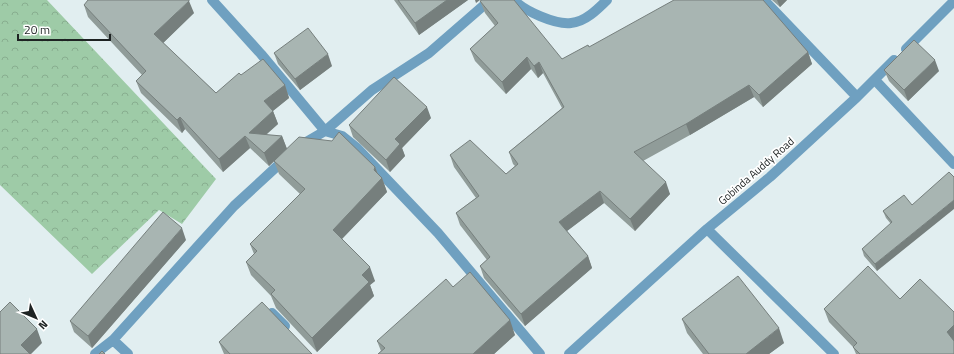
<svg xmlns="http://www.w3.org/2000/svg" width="954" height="354" font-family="'Titillium Web',sans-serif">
<defs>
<pattern id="park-crowns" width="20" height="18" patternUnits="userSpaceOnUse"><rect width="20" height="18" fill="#9ecba7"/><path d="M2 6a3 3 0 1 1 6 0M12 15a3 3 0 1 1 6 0" fill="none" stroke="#88ae8f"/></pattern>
</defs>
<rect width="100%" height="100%" fill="#e1eef0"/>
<path fill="url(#park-crowns)" d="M0,0H47L216,179L182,224L159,210L92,274L0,185Z"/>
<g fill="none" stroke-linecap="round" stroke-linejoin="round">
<path stroke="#6fa0c0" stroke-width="10" d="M212,0L261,54L325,131L372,90L429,53L490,0
M514,0C524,11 556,25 571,23C585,22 598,9 607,0
M764,0L857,97
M906,49L954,1
M875,80L954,164
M301,145L325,131L342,136L357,148L438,233L540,354
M707,229L834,354
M272,313L285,326
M113,340L128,354
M95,354L113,340L234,206L286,158
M569,354L707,229L770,177L857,97L894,60"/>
</g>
<path fill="#909c99" d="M394,0H468L419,35Z
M772,0H787L780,7Z
M480,1L562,59L589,47L808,52L812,64L763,107L754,97L690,135L643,161L670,194L635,231L604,203L567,231L588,256L592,268L525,326L484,278L480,266L487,260L460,225L456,213L476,198L454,167L450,155L506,174L515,166L513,164L509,152L562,108L543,73L538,78L531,69L506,94L475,61L470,49L495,26L485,13Z
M84,5L194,13L163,43L216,93L241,75L285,85L289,98L273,111L278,124L266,135L282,136L287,149L375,167L378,174L382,178L387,192L342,239L375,281L370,285L374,296L317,352L276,308L271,296L251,275L246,262L254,254L250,244L300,194L279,174L274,161L269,166L250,148L223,172L185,129L182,133L141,93L136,81L142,75L88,17Z
M274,53L332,66L300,90L278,64Z
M884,70L939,71L908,101L889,81Z
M431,118L402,148L405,156L390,172L353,137L349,125Z
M904,195L877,271L864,256L862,249L891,224L886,218L883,211Z
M186,240L92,348L74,332L70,321Z
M453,287L515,335L494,354H378L381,351L377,341Z
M900,299L954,354H856L853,347L829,322L824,309Z
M682,319L784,343L769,354H703L687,333Z
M219,342L312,354H224Z"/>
<path fill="#767f7d" d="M447,0H468L419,35L415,23Z
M475,0H480L476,3Z
M777,0H787L780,7Z
M189,1L194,13L159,47L154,34Z
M808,52L812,64L763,107L759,95Z
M328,54L332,66L300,90L295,79Z
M527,57L531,69L506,94L502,82Z
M935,60L939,71L908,101L904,90Z
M539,62L543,73L538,78L534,66Z
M285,85L289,98L269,114L264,101Z
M749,85L754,97L690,135L686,124Z
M427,107L431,118L402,148L405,156L390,172L386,160L395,139Z
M273,111L278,124L255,144L249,133Z
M180,117L185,129L182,133L177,120Z
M245,136L250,148L223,172L219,159Z
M282,136L287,149L269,166L264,153Z
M375,167L380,180L382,178L387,192L338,243L333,230L374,170Z
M666,182L670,194L635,231L630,219Z
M600,191L604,203L563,234L559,222Z
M954,200V209L877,271L875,264Z
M182,228L186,240L92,348L88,336Z
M588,256L592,268L525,326L521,314Z
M370,267L375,281L370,285L374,296L317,352L312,338L362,275Z
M510,320L515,335L494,354H473Z
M954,325V343L947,332Z
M779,328L784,343L769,354H746Z
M37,329L42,343L31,354H24L21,345Z"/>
<path fill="#a8b5b2" stroke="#767f7d" d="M88,0H189V1L154,34L216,93L239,73L241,75L263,59L285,85L264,101L273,111L249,133L282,136L264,153L245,136L219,159L180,117L177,120L136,81L146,71L84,5Z
M398,0H447L415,23Z
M482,0H514L562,59L588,45L589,47L674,0H763L808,52L759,95L749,85L686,124L634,152L666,182L630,219L600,191L559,222L588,256L521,314L480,266L490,257L456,213L479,196L450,155L470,140L506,174L518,164L509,152L564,107L539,62L534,66L527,57L502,82L470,49L498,23L480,1Z
M308,28L328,54L295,79L274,53Z
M914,40L935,60L904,90L884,70Z
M394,77L427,107L395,139L400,144L386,160L349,125Z
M339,132L375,167L374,170L382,178L333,230L370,267L362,275L369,282L312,338L271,294L275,290L246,262L257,251L250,244L305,189L274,161L299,137L332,141Z
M949,172L954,177V200L875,264L862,249L892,222L883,211L904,195L912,205Z
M163,212L182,228L88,336L70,321Z
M868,266L900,299L920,279L954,312V325L947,332L954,341V354H860L853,347L857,343L824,309Z
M470,272L510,320L473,354H378L385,348L377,341L446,279L453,287Z
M738,276L779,328L746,354H709L682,319Z
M10,302L37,329L21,345L30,354H0V312Z
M262,302L312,354H230L219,342Z
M102,351L105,354H99Z"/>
<g text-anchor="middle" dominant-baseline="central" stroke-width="3.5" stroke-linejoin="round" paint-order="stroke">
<g font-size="11" fill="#1e2323" stroke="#fff">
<text transform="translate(756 171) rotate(-41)">Gobinda Auddy Road</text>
</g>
</g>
<g transform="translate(36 318) rotate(134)" stroke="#ffffff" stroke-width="3" paint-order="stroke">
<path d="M0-3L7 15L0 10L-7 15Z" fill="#1e2323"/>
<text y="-6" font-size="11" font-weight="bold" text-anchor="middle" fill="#1e2323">N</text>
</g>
<path d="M18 34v6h92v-6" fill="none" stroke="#1e2323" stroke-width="2"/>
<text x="24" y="34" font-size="12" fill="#1e2323" stroke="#ffffff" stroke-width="3" paint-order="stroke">20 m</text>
</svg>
